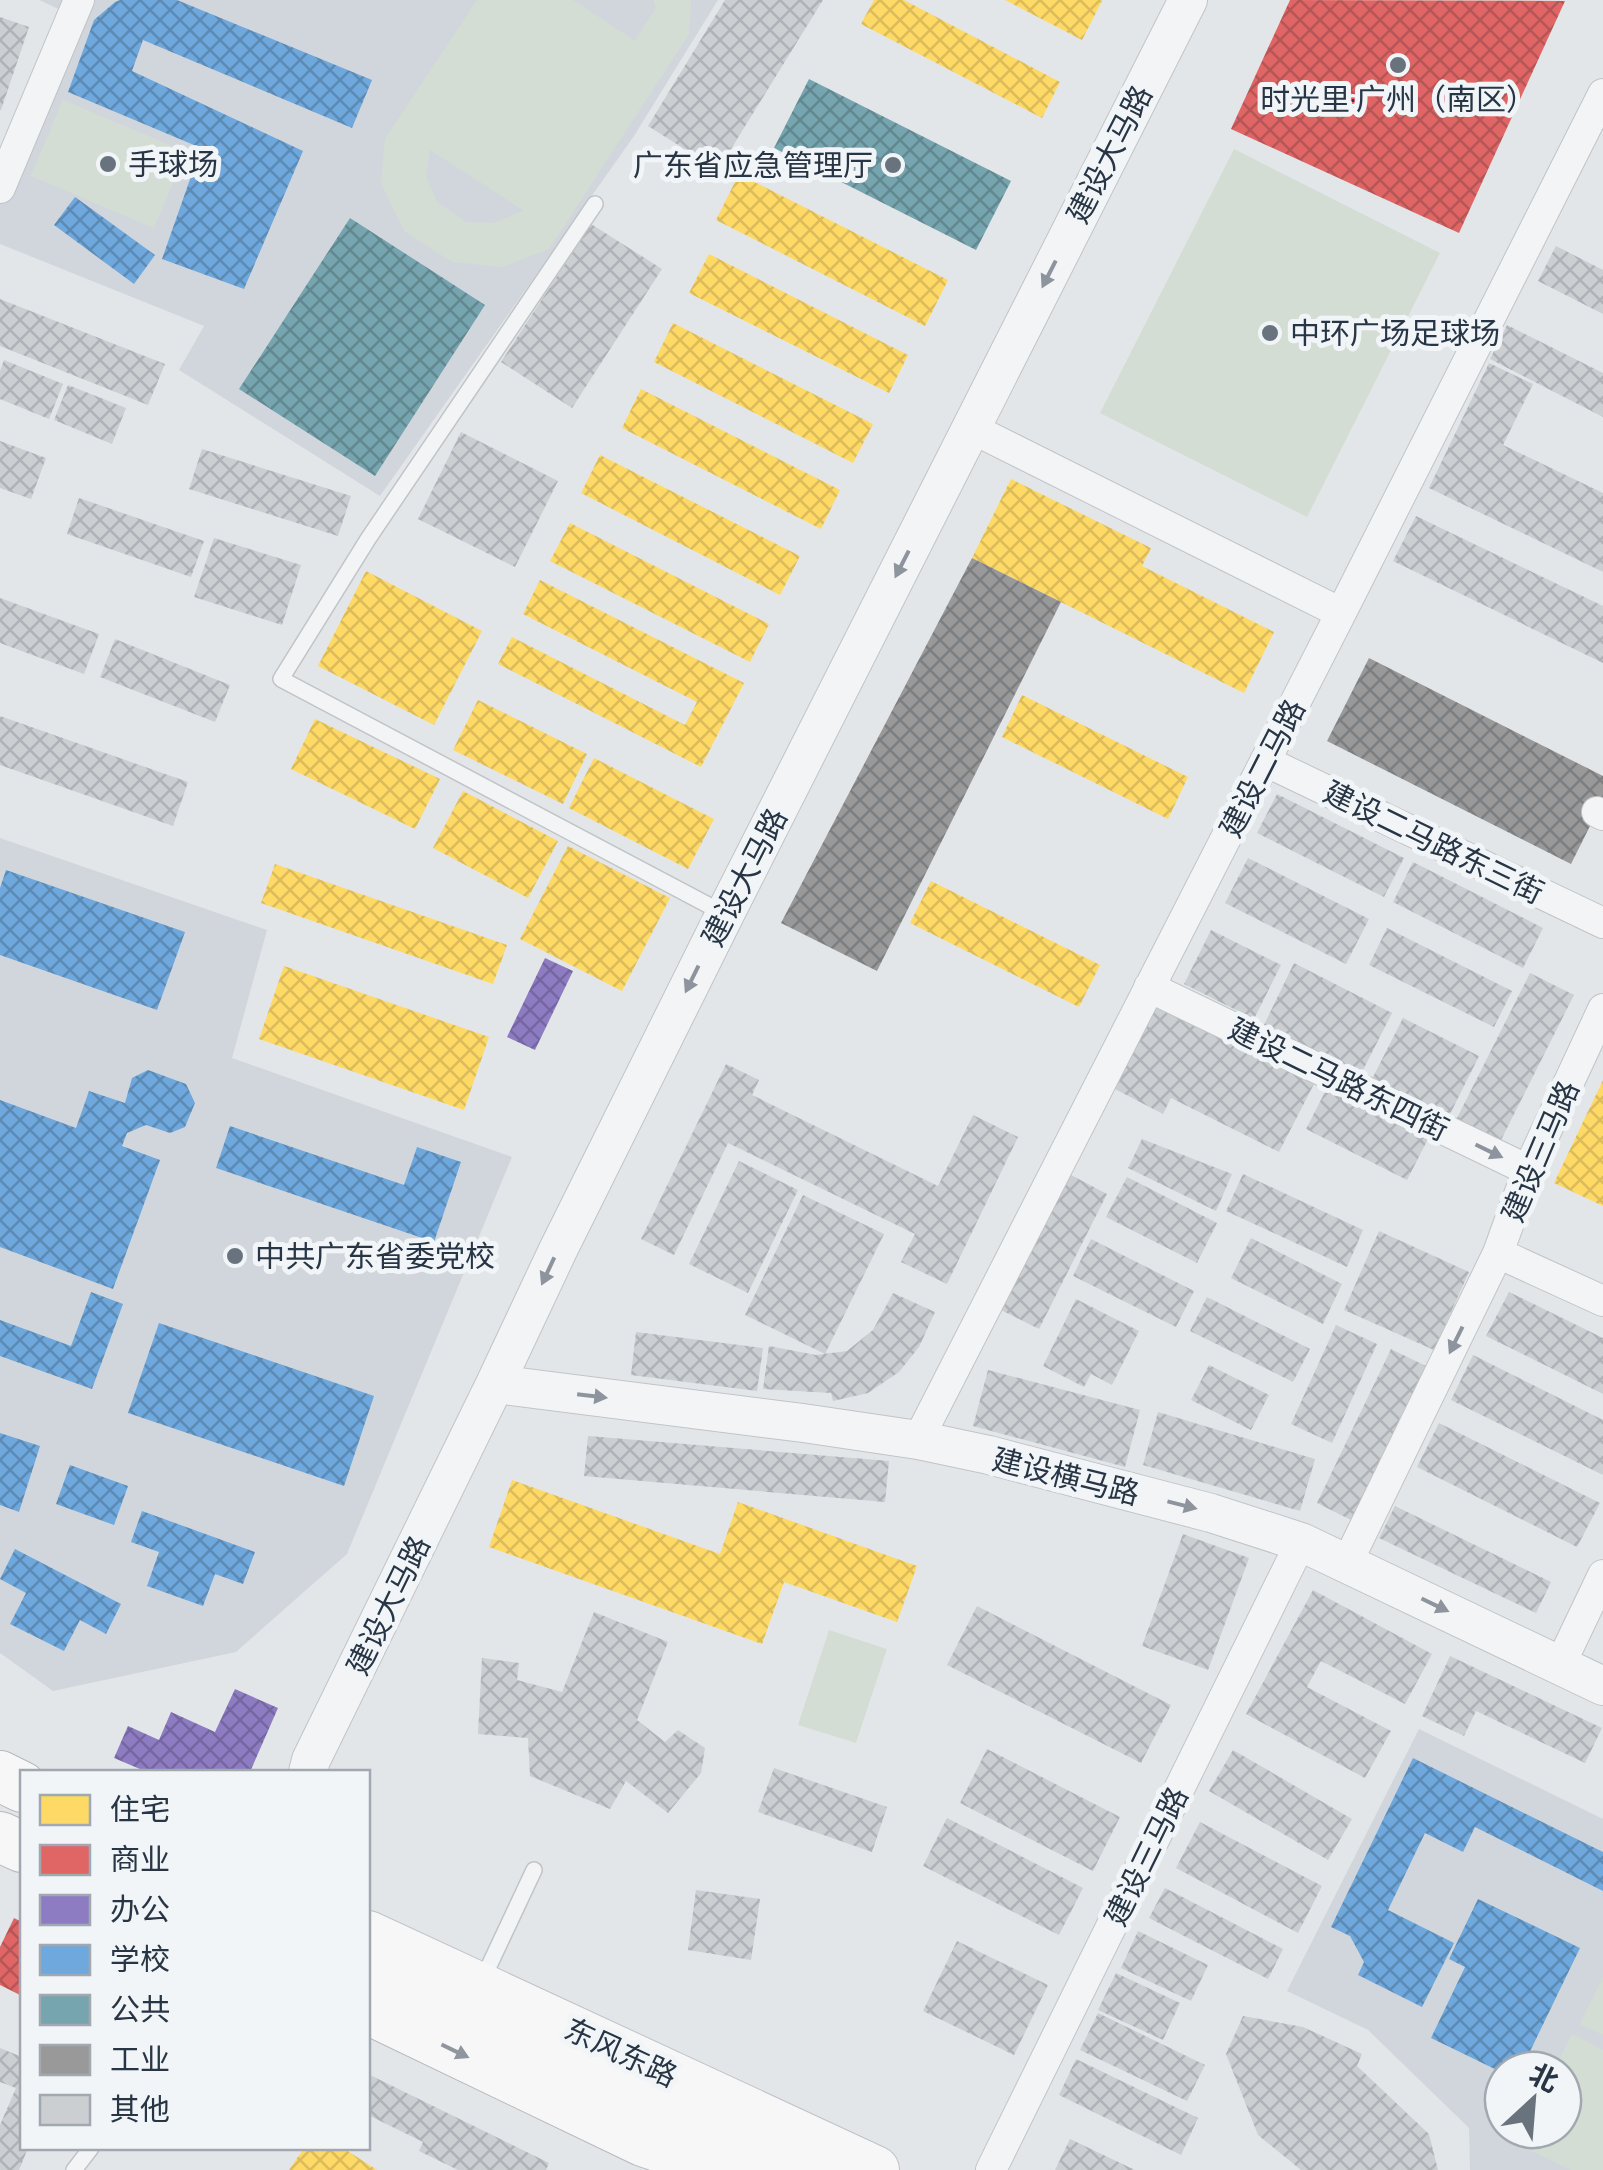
<svg xmlns="http://www.w3.org/2000/svg" width="1603" height="2170" font-family="Quicksand,'Noto Sans SC',sans-serif">
<defs>
<pattern id="homes-cross-hatch" width="8" height="8" patternUnits="userSpaceOnUse" patternTransform="scale(2.5)"><rect width="8" height="8" fill="#ffd966"/><path d="M0 0l8 8M0 8l8-8" fill="none" stroke="#dbbb5a"/></pattern>
<pattern id="shops-cross-hatch" width="8" height="8" patternUnits="userSpaceOnUse" patternTransform="scale(2.5)"><rect width="8" height="8" fill="#e06666"/><path d="M0 0l8 8M0 8l8-8" fill="none" stroke="#b65556"/></pattern>
<pattern id="offices-cross-hatch" width="8" height="8" patternUnits="userSpaceOnUse" patternTransform="scale(2.5)"><rect width="8" height="8" fill="#8e7cc3"/><path d="M0 0l8 8M0 8l8-8" fill="none" stroke="#7466a0"/></pattern>
<pattern id="schools-cross-hatch" width="8" height="8" patternUnits="userSpaceOnUse" patternTransform="scale(2.5)"><rect width="8" height="8" fill="#6fa8dc"/><path d="M0 0l8 8M0 8l8-8" fill="none" stroke="#5b8ab4"/></pattern>
<pattern id="public-cross-hatch" width="8" height="8" patternUnits="userSpaceOnUse" patternTransform="scale(2.5)"><rect width="8" height="8" fill="#76a5af"/><path d="M0 0l8 8M0 8l8-8" fill="none" stroke="#618790"/></pattern>
<pattern id="industry-cross-hatch" width="8" height="8" patternUnits="userSpaceOnUse" patternTransform="scale(2.5)"><rect width="8" height="8" fill="#999"/><path d="M0 0l8 8M0 8l8-8" fill="none" stroke="#7d7e7f"/></pattern>
<pattern id="building-cross-hatch" width="8" height="8" patternUnits="userSpaceOnUse" patternTransform="scale(2.5)"><rect width="8" height="8" fill="#cccfd2"/><path d="M0 0l8 8M0 8l8-8" fill="none" stroke="#afb2b6"/></pattern>
</defs>
<rect width="100%" height="100%" fill="#e3e6e9"/>
<path fill="#d1d6dd" fill-rule="evenodd" d="M39,0H718L634,136L380,496L179,370L204,326L0,244V161L65,12Z
M0,838L267,930L232,1058L512,1157L347,1554L236,1652L53,1691L0,1653Z
M1419,1729L1603,1819V2170H1470L1469,2128L1368,2030L1287,1991ZM1503,2070H1563V2130H1503Z"/>
<path fill="#d4ddd4" fill-rule="evenodd" d="M477,0H573L635,41L656,8L654,0H691L689,34L549,249L502,267L452,262L404,231L381,183L385,139ZM430,150L523,210V211L494,223L466,222L437,202L426,177Z
M63,100L186,152L154,228L31,176Z
M1234,149L1440,253L1307,517L1100,413Z
M829,1630L887,1649L856,1743L798,1725Z
M1603,1977V2035L1580,2024Z
M1572,2034L1603,2050V2170H1571L1517,2144L1524,2130H1563V2070H1554Z"/>
<path fill="url(#homes-cross-hatch)" d="M874,0H904L1060,82L1042,118L861,24Z
M1005,0H1100L1102,1L1082,40Z
M739,174L948,280L925,326L716,220Z
M709,254L908,355L889,393L689,293Z
M673,323L873,424L853,463L654,362Z
M641,389L840,490L821,529L622,428Z
M600,455L800,556L780,595L581,493Z
M1011,479L1151,548L1142,566L1274,632L1244,693L972,558Z
M570,523L769,624L750,662L550,561Z
M366,571L482,631L434,725L318,666Z
M540,580L744,683L701,767L498,664L512,637L685,725L697,702L523,614Z
M1022,695L1188,777L1168,819L1002,737Z
M478,700L587,754L563,804L453,750Z
M315,719L440,779L415,829L291,769Z
M594,758L714,819L688,869L569,808Z
M463,791L558,841L528,898L433,848Z
M568,846L670,898L622,991L520,939Z
M275,864L507,945L493,984L261,903Z
M931,881L1100,965L1079,1007L910,923Z
M284,966L489,1037L464,1110L259,1039Z
M1603,1080V1206L1554,1183Z
M512,1480L720,1554L738,1502L917,1566L897,1622L784,1582L762,1644L489,1547Z
M304,2148H343L377,2170H289Z"/>
<path fill="url(#shops-cross-hatch)" d="M1290,0L1565,1L1459,233L1231,129Z
M14,1918L22,1922V1996L0,1985V1947Z"/>
<path fill="url(#offices-cross-hatch)" d="M545,958L573,971L535,1050L507,1037Z
M235,1689L278,1708L250,1772H147L114,1758L128,1726L159,1740L171,1712L215,1732Z"/>
<path fill="url(#schools-cross-hatch)" d="M120,0H177L372,80L352,128L143,40L132,71L303,151L244,289L162,259L201,148L68,92L94,20L115,2Z
M75,197L155,255L134,284L54,225Z
M6,870L185,932L157,1010L0,955V888Z
M148,1070L186,1084L195,1103L185,1127L170,1133L146,1125L127,1133L122,1146L160,1160L113,1289L0,1247V1100L76,1128L89,1091L125,1103L132,1078Z
M230,1126L404,1185L417,1147L461,1162L434,1242L216,1168Z
M91,1292L123,1304L92,1389L0,1356V1320L71,1346Z
M159,1323L374,1396L344,1486L128,1413Z
M0,1433L40,1446L19,1512L0,1505Z
M70,1465L128,1486L114,1525L56,1504Z
M142,1511L255,1552L243,1584L215,1574L203,1606L147,1586L159,1552L131,1542Z
M15,1549L121,1604L106,1634L80,1620L64,1651L10,1624L26,1593L0,1579Z
M1413,1758L1603,1852V1891L1475,1827L1463,1852L1425,1833L1388,1910L1454,1943L1422,2007L1358,1975L1364,1962L1350,1936L1331,1927Z
M1478,1899L1580,1948L1521,2070H1503V2073L1431,2038L1465,1967L1449,1959Z"/>
<path fill="url(#public-cross-hatch)" d="M809,79L1011,181L976,250L774,148Z
M350,218L485,305L375,476L239,389Z"/>
<path fill="url(#industry-cross-hatch)" d="M972,558L1061,602L877,971L781,923Z
M1369,658L1603,776V800L1571,864L1327,741Z"/>
<path fill="url(#building-cross-hatch)" d="M725,0H823L718,170L648,126Z
M0,17L29,27L1,110H0Z
M591,224L662,269L572,408L501,362Z
M1556,246L1603,270V314L1538,281Z
M0,299L165,364L148,405L0,346Z
M1507,325L1603,373V417L1490,359Z
M4,360L63,384L49,419L0,399V371Z
M1489,363L1533,384L1503,445L1603,493V572L1429,488Z
M68,385L126,408L112,444L54,420Z
M461,432L558,481L515,567L418,519Z
M0,441L46,458L31,499L0,488Z
M202,449L351,496L338,536L189,489Z
M79,498L204,541L191,577L67,534Z
M1416,516L1603,606V663L1393,561Z
M214,538L301,565L282,625L194,597Z
M0,598L99,634L84,674L0,643Z
M115,639L230,685L215,722L100,677Z
M0,716L188,782L173,826L0,765Z
M1277,794L1404,858L1384,897L1257,833Z
M1248,858L1369,919L1346,964L1225,903Z
M1413,862L1543,928L1523,968L1393,902Z
M1387,928L1512,991L1494,1027L1369,965Z
M1211,930L1281,965L1254,1019L1184,984Z
M1294,963L1392,1013L1359,1078L1262,1029Z
M1530,973L1574,995L1500,1142L1456,1120Z
M1152,1001L1315,1082L1279,1152L1171,1098L1163,1114L1109,1086Z
M1403,1018L1479,1056L1447,1120L1371,1081Z
M726,1064L759,1080L752,1095L938,1186L973,1115L1018,1137L947,1284L901,1262L915,1234L728,1143L674,1255L641,1239Z
M1327,1088L1428,1139L1407,1180L1306,1129Z
M1142,1139L1232,1174L1216,1211L1128,1168Z
M739,1161L798,1190L748,1293L689,1264Z
M1069,1174L1107,1194L1039,1329L1001,1310Z
M1243,1174L1363,1230L1347,1267L1226,1211Z
M1127,1177L1217,1223L1197,1263L1106,1217Z
M803,1195L884,1234L825,1354L745,1315Z
M1379,1231L1469,1272L1434,1350L1344,1310Z
M1251,1238L1342,1284L1323,1324L1231,1278Z
M1091,1239L1194,1291L1176,1327L1073,1276Z
M1509,1292L1603,1338V1394L1486,1336Z
M893,1293L935,1312L919,1347L899,1372L868,1393L833,1401L831,1393L763,1389L769,1346L816,1355L847,1351L873,1330Z
M1207,1297L1310,1349L1293,1382L1190,1331Z
M1076,1299L1139,1331L1112,1385L1091,1374L1084,1387L1043,1366Z
M1336,1325L1377,1344L1332,1443L1291,1424Z
M636,1332L763,1348L757,1391L631,1375Z
M1391,1349L1426,1366L1351,1520L1317,1503Z
M1473,1355L1603,1420V1475L1451,1400Z
M1209,1365L1269,1395L1251,1430L1191,1400Z
M988,1370L1140,1410L1125,1467L973,1426Z
M1158,1412L1315,1459L1300,1511L1143,1465Z
M1439,1423L1600,1503L1577,1547L1417,1467Z
M588,1436L889,1461L885,1502L584,1476Z
M1395,1506L1551,1582L1536,1613L1379,1538Z
M1183,1534L1249,1558L1208,1670L1142,1646Z
M1313,1590L1432,1654L1405,1704L1321,1661L1307,1687L1391,1731L1365,1778L1246,1714Z
M977,1606L1171,1705L1141,1763L947,1665Z
M594,1612L668,1642L637,1720L665,1742L678,1730L705,1748L701,1773L668,1813L626,1781L610,1809L530,1776L528,1738L478,1734L482,1658L519,1663L517,1680L562,1692Z
M1450,1656L1602,1728L1585,1763L1476,1711L1464,1736L1422,1716Z
M987,1749L1120,1817L1093,1871L960,1803Z
M1233,1750L1352,1819L1328,1860L1209,1791Z
M774,1768L887,1807L872,1852L758,1812Z
M947,1818L1083,1888L1059,1935L923,1866Z
M1200,1822L1322,1886L1298,1933L1176,1868Z
M1165,1888L1283,1949L1268,1979L1149,1918Z
M696,1890L760,1899L751,1960L688,1950Z
M1138,1931L1208,1965L1191,2001L1121,1968Z
M957,1941L1048,1985L1014,2055L923,2011Z
M1116,1973L1180,2003L1163,2040L1098,2010Z
M1098,2013L1205,2065L1187,2101L1080,2050Z
M1243,2016L1303,2027L1362,2054L1357,2066L1429,2134L1438,2170H1301L1258,2135L1226,2054Z
M0,2048L22,2057V2148H28L19,2170H0V2125L16,2088L0,2082Z
M1076,2059L1198,2118L1181,2155L1059,2095Z
M368,2074L549,2163L546,2170H458L419,2151L423,2142L368,2115Z
M1070,2139L1135,2170H1055Z"/>
<g fill="none" stroke-linecap="round" stroke-linejoin="round">
<g stroke="#c1c4c7" stroke-width="18">
<path id="service" d="M595,204L368,539L281,679L725,914
M481,1983L534,1870
M74,2170L91,2148"/>
</g>
<g stroke="#c1c4c7" stroke-width="32">
<path id="minor" d="M0,188L79,0
M971,428L1341,613
M1265,761L1603,923
M1597,812L1603,815
M1149,987L1528,1170
M1498,1253L1603,1301
M918,1440L1341,613L1603,94
M1347,1563L1498,1253L1528,1170L1603,1009
M1560,1665L1603,1575
M991,2170L1301,1542"/>
</g>
<g stroke="#c1c4c7" stroke-width="40">
<path id="tertiary" d="M495,1384L803,1423L918,1440L989,1455L1211,1513L1301,1542L1603,1686
M308,1772L311,1760L495,1384L558,1250L725,914L1188,0"/>
</g>
<g stroke="#bfc3c7" stroke-width="50">
<path id="primary" d="M368,1935L875,2170"/>
</g>
<g stroke="#b5b9be" stroke-width="52">
<path id="trunk" d="M0,1776L22,1787
M0,1837L22,1847
M368,1961L604,2075L811,2170
M368,2009L643,2141L727,2170"/>
</g>
<use href="#service" stroke="#f3f4f6" stroke-width="15"/>
<use href="#minor" stroke="#f3f4f6" stroke-width="30"/>
<use href="#tertiary" stroke="#f3f4f6" stroke-width="38"/>
<use href="#primary" stroke="#f7f7f7" stroke-width="48"/>
<use href="#trunk" stroke="#f7f7f7" stroke-width="50"/>
</g>
<defs><path id="oneway-solid" d="M-6-.8H1V-3.2L6.5 0L1 3.2V.8H-6Z" transform="scale(2.5)"/></defs>
<g fill="#8e949e">
<use href="#oneway-solid" transform="translate(1049 274) rotate(117)"/>
<use href="#oneway-solid" transform="translate(902 564) rotate(117)"/>
<use href="#oneway-solid" transform="translate(692 979) rotate(116)"/>
<use href="#oneway-solid" transform="translate(1489 1151) rotate(26)"/>
<use href="#oneway-solid" transform="translate(548 1271) rotate(115)"/>
<use href="#oneway-solid" transform="translate(1456 1340) rotate(116)"/>
<use href="#oneway-solid" transform="translate(592 1396) rotate(7)"/>
<use href="#oneway-solid" transform="translate(1182 1505) rotate(14)"/>
<use href="#oneway-solid" transform="translate(1435 1605) rotate(26)"/>
</g>
<use fill="#90969e" href="#oneway-solid" transform="translate(455 2051) rotate(26)"/>
<g fill="#69737e" stroke="#f1f5f8" stroke-width="4">
<circle cx="1398" cy="65" r="10"/>
<circle cx="108" cy="164" r="10"/>
<circle cx="893" cy="165" r="10"/>
<circle cx="1270" cy="333" r="10"/>
<circle cx="235" cy="1256" r="10"/>
</g>
<g text-anchor="middle" dominant-baseline="central" stroke-width="10" stroke-linejoin="round" paint-order="stroke">
<g font-size="30" fill="#283545" stroke="#f1f5f8" text-anchor="start">
<text x="1398" y="99" text-anchor="middle">时光里·广州（南区）</text>
<text x="128" y="164">手球场</text>
<text x="873" y="165" text-anchor="end">广东省应急管理厅</text>
<text x="1290" y="333">中环广场足球场</text>
<text x="255" y="1256">中共广东省委党校</text>
</g>
<g font-size="30" fill="#283545" stroke="#f1f5f8">
<text transform="translate(1109 154) rotate(-63)">建设大马路</text>
<text transform="translate(1262 768) rotate(-63)">建设二马路</text>
<text transform="translate(1434 842) rotate(26)">建设二马路东三街</text>
<text transform="translate(744 877) rotate(-63)">建设大马路</text>
<text transform="translate(1339 1079) rotate(26)">建设二马路东四街</text>
<text transform="translate(1540 1151) rotate(-67)">建设三马路</text>
<text transform="translate(1066 1476) rotate(14)">建设横马路</text>
<text transform="translate(388 1605) rotate(-64)">建设大马路</text>
<text transform="translate(1146 1856) rotate(-64)">建设三马路</text>
<text transform="translate(621 2052) rotate(25)">东风东路</text>
</g>
</g>
<rect x="20" y="1770" width="350" height="380" fill="#f1f5f8" stroke="#a1a8b0" stroke-width="2.5"/>
<rect x="40" y="1795" width="50" height="30" fill="#ffd966" stroke="#a1a8b0" stroke-width="2.5"/>
<text x="110" y="1820" font-size="30" fill="#283545">住宅</text>
<rect x="40" y="1845" width="50" height="30" fill="#e06666" stroke="#a1a8b0" stroke-width="2.5"/>
<text x="110" y="1870" font-size="30" fill="#283545">商业</text>
<rect x="40" y="1895" width="50" height="30" fill="#8e7cc3" stroke="#a1a8b0" stroke-width="2.5"/>
<text x="110" y="1920" font-size="30" fill="#283545">办公</text>
<rect x="40" y="1945" width="50" height="30" fill="#6fa8dc" stroke="#a1a8b0" stroke-width="2.5"/>
<text x="110" y="1970" font-size="30" fill="#283545">学校</text>
<rect x="40" y="1995" width="50" height="30" fill="#76a5af" stroke="#a1a8b0" stroke-width="2.5"/>
<text x="110" y="2020" font-size="30" fill="#283545">公共</text>
<rect x="40" y="2045" width="50" height="30" fill="#999999" stroke="#a1a8b0" stroke-width="2.5"/>
<text x="110" y="2070" font-size="30" fill="#283545">工业</text>
<rect x="40" y="2095" width="50" height="30" fill="#cccfd2" stroke="#a1a8b0" stroke-width="2.5"/>
<text x="110" y="2120" font-size="30" fill="#283545">其他</text>
<g transform="translate(1533 2100) rotate(26)"><circle r="48" fill="#f1f5f8" stroke="#a1a8b0" stroke-width="2.5"/>
<path d="M0-8L18 38L0 25L-18 38Z" fill="#69737e"/>
<text y="-15" font-size="28" font-weight="bold" text-anchor="middle" fill="#283545">北</text>
</g>
</svg>
